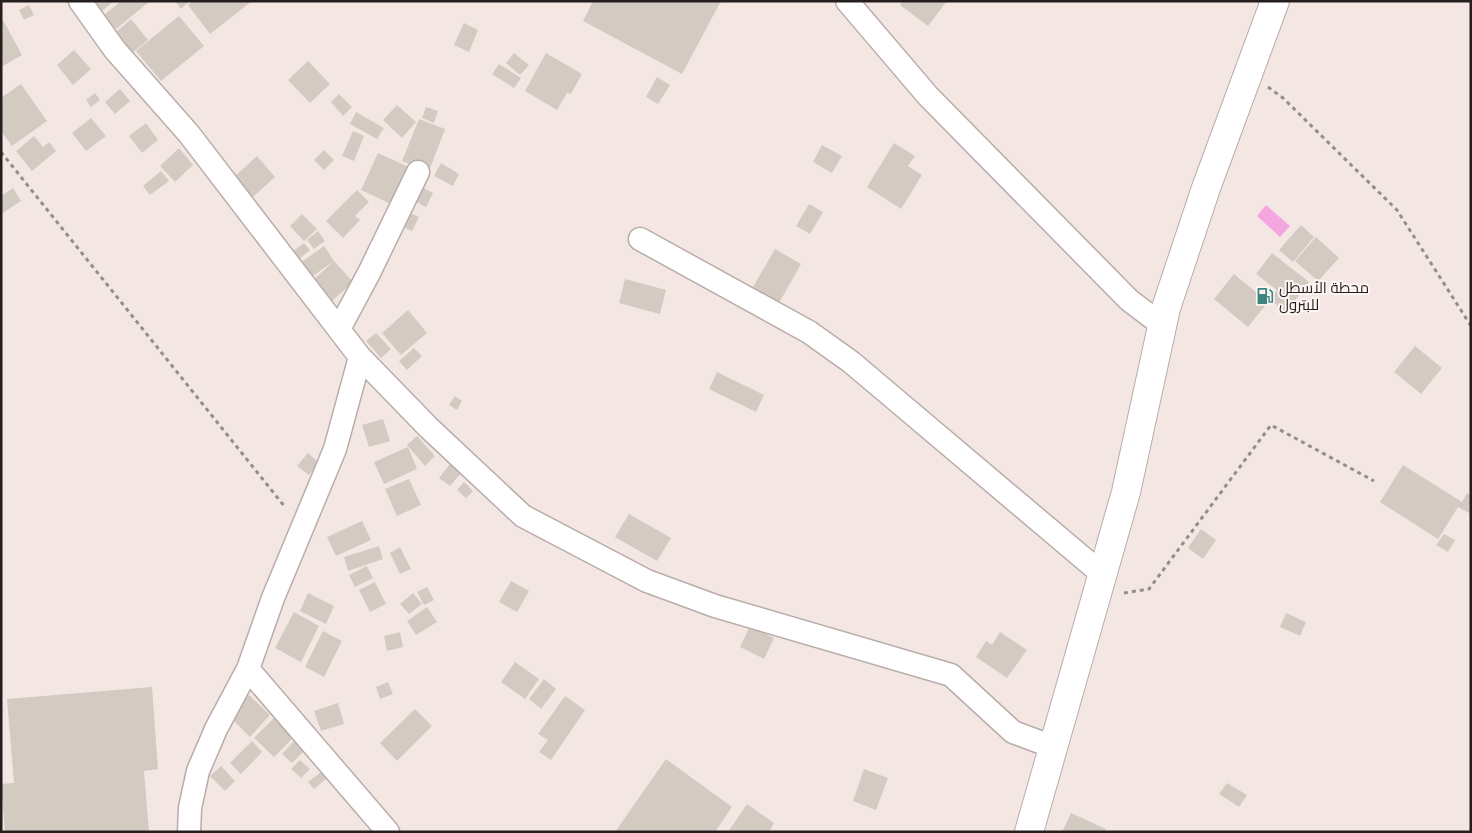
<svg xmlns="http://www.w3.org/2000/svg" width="1472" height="833" font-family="'Golos Text',Cairo,sans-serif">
<rect width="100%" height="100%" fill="#f4e7e3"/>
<path fill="#f4a6e1" d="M1266,205L1290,226L1280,237L1257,216Z"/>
<path fill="#d3cac2" d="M95,1H114L102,11Z
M121,1H150L116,29L104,15Z
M175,1H190L181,9Z
M193,1H252L210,34L188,5Z
M593,1H721L682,74L583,21Z
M903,1H947L928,26L900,5Z
M29,5L34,15L24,20L19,10Z
M179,16L204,46L161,81L136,51Z
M131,19L148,40L131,54L114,34Z
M3,20L22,55L1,67V21Z
M464,23L478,30L469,52L454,45Z
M74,50L91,69L73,85L57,65Z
M514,53L529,65L520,75L506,63Z
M546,53L582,74L571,94L567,93L557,110L525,91Z
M308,61L330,84L310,103L288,80Z
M499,64L521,78L514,88L492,74Z
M657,77L670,85L658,104L646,97Z
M21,84L47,121L12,146L1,131V98Z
M120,89L130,101L115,114L105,102Z
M95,93L100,100L91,107L86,100Z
M339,94L352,107L343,116L331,102Z
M397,105L416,122L402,138L383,120Z
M426,107L438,111L434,123L422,118Z
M356,112L384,128L377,139L350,124Z
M91,118L106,136L86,151L72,133Z
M419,119L445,129L429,171L402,161Z
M146,123L158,140L142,153L129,136Z
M353,131L364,136L354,161L342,156Z
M34,136L43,147L49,142L56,151L32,171L16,151Z
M894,143L915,156L908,166L922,175L901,209L867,187Z
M822,145L842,156L832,173L813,162Z
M179,148L193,165L175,182L160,166Z
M324,150L334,160L324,170L314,160Z
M378,153L413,169L395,206L361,190Z
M257,156L275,177L253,197L235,176Z
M441,163L459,174L453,186L434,176Z
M161,171L169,181L150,195L143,186Z
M420,186L433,193L426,207L413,200Z
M13,188L21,201L1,214V196Z
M357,190L369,202L355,216L360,220L343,238L326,221Z
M809,204L823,212L810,234L796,226Z
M408,212L419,217L412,231L401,226Z
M302,214L317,229L304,241L290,226Z
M1301,225L1314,237L1293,262L1279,250Z
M318,231L325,241L314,249L307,240Z
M1316,237L1339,258L1318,281L1295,261Z
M304,243L310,250L298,260L292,252Z
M324,246L334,261L310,278L300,263Z
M775,249L801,264L779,303L753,287Z
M1272,253L1309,282L1286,312L1269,299L1277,290L1256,274Z
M334,261L353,282L331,302L312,281Z
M1234,274L1268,302L1248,327L1214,299Z
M625,279L666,290L660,314L619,303Z
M408,310L427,333L401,355L382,333Z
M376,333L391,349L381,358L366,341Z
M1415,346L1442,368L1421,394L1394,372Z
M414,348L422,356L407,370L399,361Z
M717,372L764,395L756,412L709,389Z
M455,396L462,401L457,410L449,405Z
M383,419L390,441L369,447L362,425Z
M417,436L435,456L425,466L407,445Z
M408,447L417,469L384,484L374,462Z
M308,453L319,463L309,475L297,466Z
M450,464L461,473L450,486L439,478Z
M1403,465L1462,502L1467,493L1471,495V514L1458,507L1438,539L1380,502Z
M409,479L421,505L397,516L385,489Z
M464,482L473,491L466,498L457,490Z
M629,514L671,538L657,561L615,537Z
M362,521L371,540L336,556L327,537Z
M1201,529L1216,540L1203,559L1188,548Z
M1444,534L1455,540L1448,552L1436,545Z
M379,546L383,559L348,571L344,557Z
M400,547L411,569L400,574L390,553Z
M367,566L373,578L355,587L349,575Z
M511,581L529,591L517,612L499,602Z
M375,582L386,604L370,612L359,590Z
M427,587L434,600L424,605L417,592Z
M308,593L334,606L326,624L300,611Z
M413,593L422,604L409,614L400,604Z
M427,607L437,622L416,635L407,621Z
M294,612L319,626L301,662L275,648Z
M1286,613L1306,622L1300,636L1280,627Z
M750,626L774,638L764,659L740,647Z
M323,631L342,641L324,677L305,667Z
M400,632L403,647L387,651L384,636Z
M1000,632L1027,650L1007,678L976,657L986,641L992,645Z
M515,662L539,679L525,699L501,682Z
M544,679L556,689L541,709L529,699Z
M388,682L393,694L380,699L376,687Z
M152,687L158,769L144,771L149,832H5L1,784L14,783L7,699Z
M249,695L270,715L250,737L229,716Z
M565,696L585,710L551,760L539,752L548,740L538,734Z
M338,703L344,724L321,731L314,711Z
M415,709L432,726L397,761L380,743Z
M275,717L295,736L274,757L254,738Z
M295,740L305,750L292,763L282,754Z
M252,741L262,752L241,774L230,763Z
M666,759L732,807L715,832H615Z
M300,760L310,769L301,778L291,769Z
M221,766L235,781L225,791L210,776Z
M864,769L888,778L876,810L853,801Z
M321,772L326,779L314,789L308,782Z
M1227,783L1247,795L1239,807L1219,794Z
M747,804L774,823L769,832H728Z
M1071,813L1106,829L1104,832H1062Z"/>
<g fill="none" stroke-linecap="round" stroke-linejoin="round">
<g stroke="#b9aca9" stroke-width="25">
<path id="street" d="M80,1L115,50L189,134L360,357L429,428L523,516L647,581L715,606L951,675L1013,732L1053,747
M847,1L928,96L1129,300L1162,325
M640,239L809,332L851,362L1102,574
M339,329L369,273L418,172
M248,669L388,832
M189,832L190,808L198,771L216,729L248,669L273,598L335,449L360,357"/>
</g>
<g stroke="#b9aca9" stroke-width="30">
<path id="secondary" d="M1029,832L1126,492L1166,308L1206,188L1275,1"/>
</g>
<path stroke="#968d8a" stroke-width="3" stroke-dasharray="4 4" stroke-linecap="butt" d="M1268,87L1283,98L1397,210L1471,326
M1,152L285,507
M1124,593L1149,589L1271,425L1374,481"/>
<use href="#street" stroke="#fff" stroke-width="22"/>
<use href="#secondary" stroke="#fff" stroke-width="28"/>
</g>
<defs>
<g id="fuel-bare" transform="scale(1.35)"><path d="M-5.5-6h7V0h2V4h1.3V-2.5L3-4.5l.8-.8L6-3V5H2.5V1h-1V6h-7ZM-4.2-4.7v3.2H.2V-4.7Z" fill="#3d8480" stroke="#fdf5f3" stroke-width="2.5" paint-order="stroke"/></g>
</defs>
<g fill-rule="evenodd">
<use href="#fuel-bare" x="1265" y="296"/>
</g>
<g text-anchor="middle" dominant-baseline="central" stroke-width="4" stroke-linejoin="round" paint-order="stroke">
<g font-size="15" fill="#241f1e" stroke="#fdf5f3" text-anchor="start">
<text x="1279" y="287">محطة الأسطل<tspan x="1279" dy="17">للبترول</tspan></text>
</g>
</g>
<rect width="1472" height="833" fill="none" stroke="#241f1e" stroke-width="5"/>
</svg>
